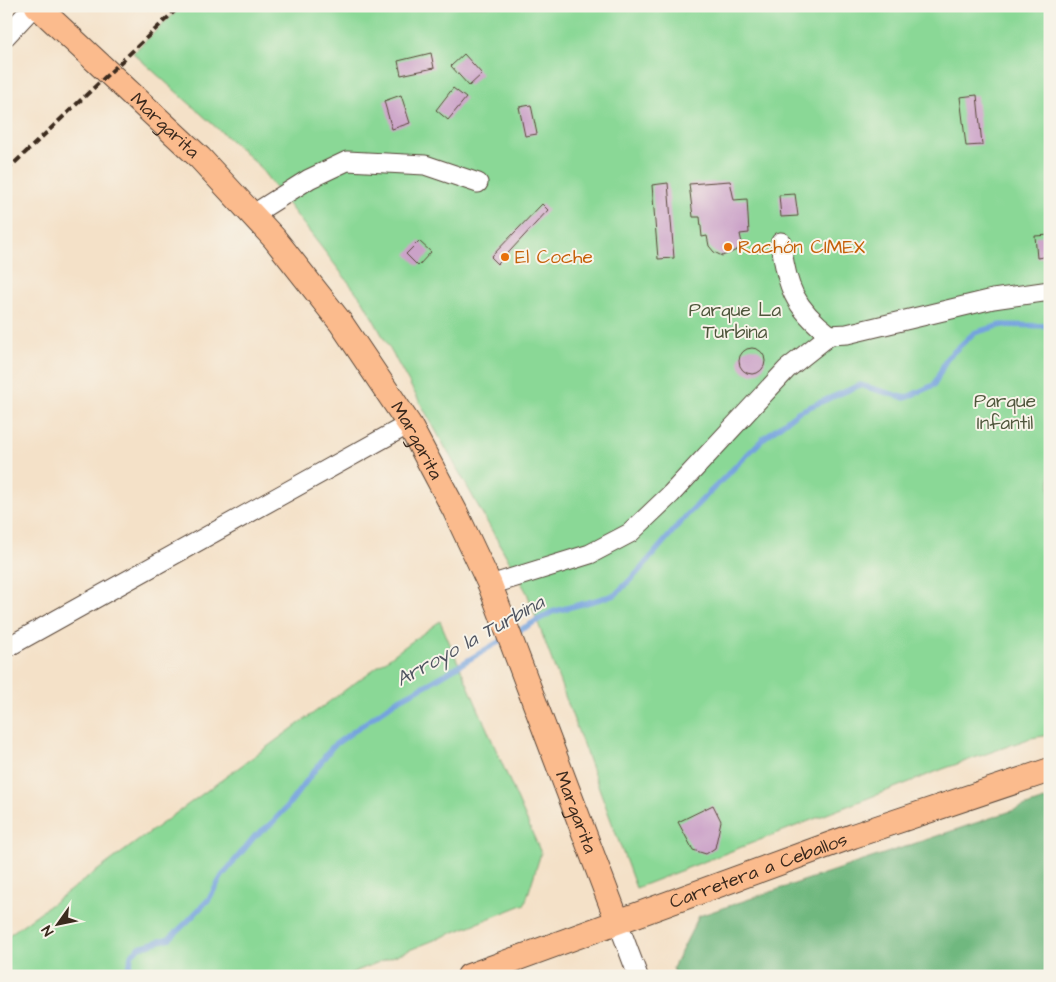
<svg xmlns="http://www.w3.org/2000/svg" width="1056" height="982" font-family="'Architects Daughter',sans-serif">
<rect width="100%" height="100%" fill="#f7f3e8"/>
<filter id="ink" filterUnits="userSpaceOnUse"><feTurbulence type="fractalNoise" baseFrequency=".02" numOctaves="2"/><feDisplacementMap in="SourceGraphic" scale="10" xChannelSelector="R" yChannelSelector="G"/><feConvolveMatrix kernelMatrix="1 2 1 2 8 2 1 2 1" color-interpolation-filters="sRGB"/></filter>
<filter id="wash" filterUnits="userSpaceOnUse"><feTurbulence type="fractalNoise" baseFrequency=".0096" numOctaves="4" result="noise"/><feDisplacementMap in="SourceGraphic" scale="20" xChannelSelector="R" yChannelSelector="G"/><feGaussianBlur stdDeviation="1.12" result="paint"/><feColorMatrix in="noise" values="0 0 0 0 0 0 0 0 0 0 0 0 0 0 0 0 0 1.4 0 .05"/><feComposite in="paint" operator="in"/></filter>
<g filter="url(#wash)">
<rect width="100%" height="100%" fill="#f4e1c8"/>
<path fill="#8ad896" stroke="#62815a" d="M182,6H1050V735L1031,738L943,769L636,888L527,593L363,301L257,164L133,53Z
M440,621L541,853L525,904L344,976H6V937Z"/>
<path fill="#6fb87f" stroke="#55714e" d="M1050,798V976H676L673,968L699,916Z"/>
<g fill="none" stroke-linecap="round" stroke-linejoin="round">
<path stroke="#75a3de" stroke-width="5.5" d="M513,634L552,612L615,595L638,572L687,515L764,438L798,412L860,385L905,398L934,385L947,358L974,333L1001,325L1050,326
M123,976L130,965L131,955L140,947L170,938L186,923L209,899L222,876L255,836L271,824L286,808L333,746L396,701L430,683L505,638"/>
</g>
<g id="blocks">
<path fill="#cba2c8" d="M431,53L434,68L401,75L398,61Z
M464,54L482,74L469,86L451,66Z
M453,88L466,98L448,120L436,110Z
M401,95L410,123L392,129L384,101Z
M977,95L982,145L966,146L960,97Z
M531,105L537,134L525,136L519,107Z
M730,181L734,200L747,199L749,233L740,234L742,243L737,250L722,256L714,252L709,246L707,236L702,237L700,217H693L689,184Z
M668,183L674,258L658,259L652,185Z
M795,194L798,216L781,217L779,195Z
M542,204L548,210L498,264L491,257Z
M1050,235V256L1037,258L1035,236Z
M419,241L431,252L418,266L406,254Z
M739 361a13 13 0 1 1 26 0a13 13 0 1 1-26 0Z
M713,805L721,821L715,848L706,854L693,850L678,822Z"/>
</g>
</g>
<g filter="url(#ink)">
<use href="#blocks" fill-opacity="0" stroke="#574538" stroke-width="1"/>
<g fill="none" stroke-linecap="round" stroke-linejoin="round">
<g stroke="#574538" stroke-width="21">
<path id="minor" d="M6,36L34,6
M252,215L309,179L347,161L425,165L478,183
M781,242C786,285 794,308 830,335
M490,585L590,554L630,533L671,494L787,369L830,335L847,334L993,299L1050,291
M6,648L409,424
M617,920L638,976"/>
</g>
<g stroke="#574538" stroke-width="26">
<g id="major">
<path id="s1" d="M37,6L200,158L274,238L341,323L409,424L455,511L490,585L617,920"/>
<path id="s2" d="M469,976L853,836L1050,770"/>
</g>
</g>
<use href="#minor" stroke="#fff" stroke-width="19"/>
<use href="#major" stroke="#fbbb8d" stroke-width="24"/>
<path stroke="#3b2a1e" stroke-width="4" stroke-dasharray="8 4" stroke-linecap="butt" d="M6,171L180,6"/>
</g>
</g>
<g fill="#e8710a" stroke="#f7f3e8" stroke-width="2">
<circle cx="728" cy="247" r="5"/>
<circle cx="505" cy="257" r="5"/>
</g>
<g text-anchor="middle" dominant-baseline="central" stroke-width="4" stroke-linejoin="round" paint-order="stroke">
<g font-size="19" fill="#3b2a1e" stroke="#f7f3e8">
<text stroke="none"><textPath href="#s1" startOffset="175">Margarita</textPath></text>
<text stroke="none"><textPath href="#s1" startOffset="580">Margarita</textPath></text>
<text stroke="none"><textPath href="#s1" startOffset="985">Margarita</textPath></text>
<text stroke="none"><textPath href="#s2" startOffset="308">Carretera a Ceballos</textPath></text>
</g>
<g font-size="19" fill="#c56008" stroke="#f7f3e8" text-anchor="start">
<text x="738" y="247">Rachón CIMEX</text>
<text x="515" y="257">El Coche</text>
</g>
<g font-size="19" fill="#4f563c" stroke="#f7f3e8">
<text x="735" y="310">Parque La<tspan x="735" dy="22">Turbina</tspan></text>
<text x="1005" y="401">Parque<tspan x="1005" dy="22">Infantil</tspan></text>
</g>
<g font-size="20" font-style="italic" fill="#4f5461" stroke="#f7f3e8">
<text transform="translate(470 641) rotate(-29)">Arroyo la Turbina</text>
</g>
</g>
<rect width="1056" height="982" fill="none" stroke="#f7f3e8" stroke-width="25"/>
<g transform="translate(58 924) rotate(237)" stroke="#f7f3e8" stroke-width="4" paint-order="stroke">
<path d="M0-4L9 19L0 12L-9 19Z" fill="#3b2a1e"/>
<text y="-8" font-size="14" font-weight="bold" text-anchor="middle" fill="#3b2a1e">N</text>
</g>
</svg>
